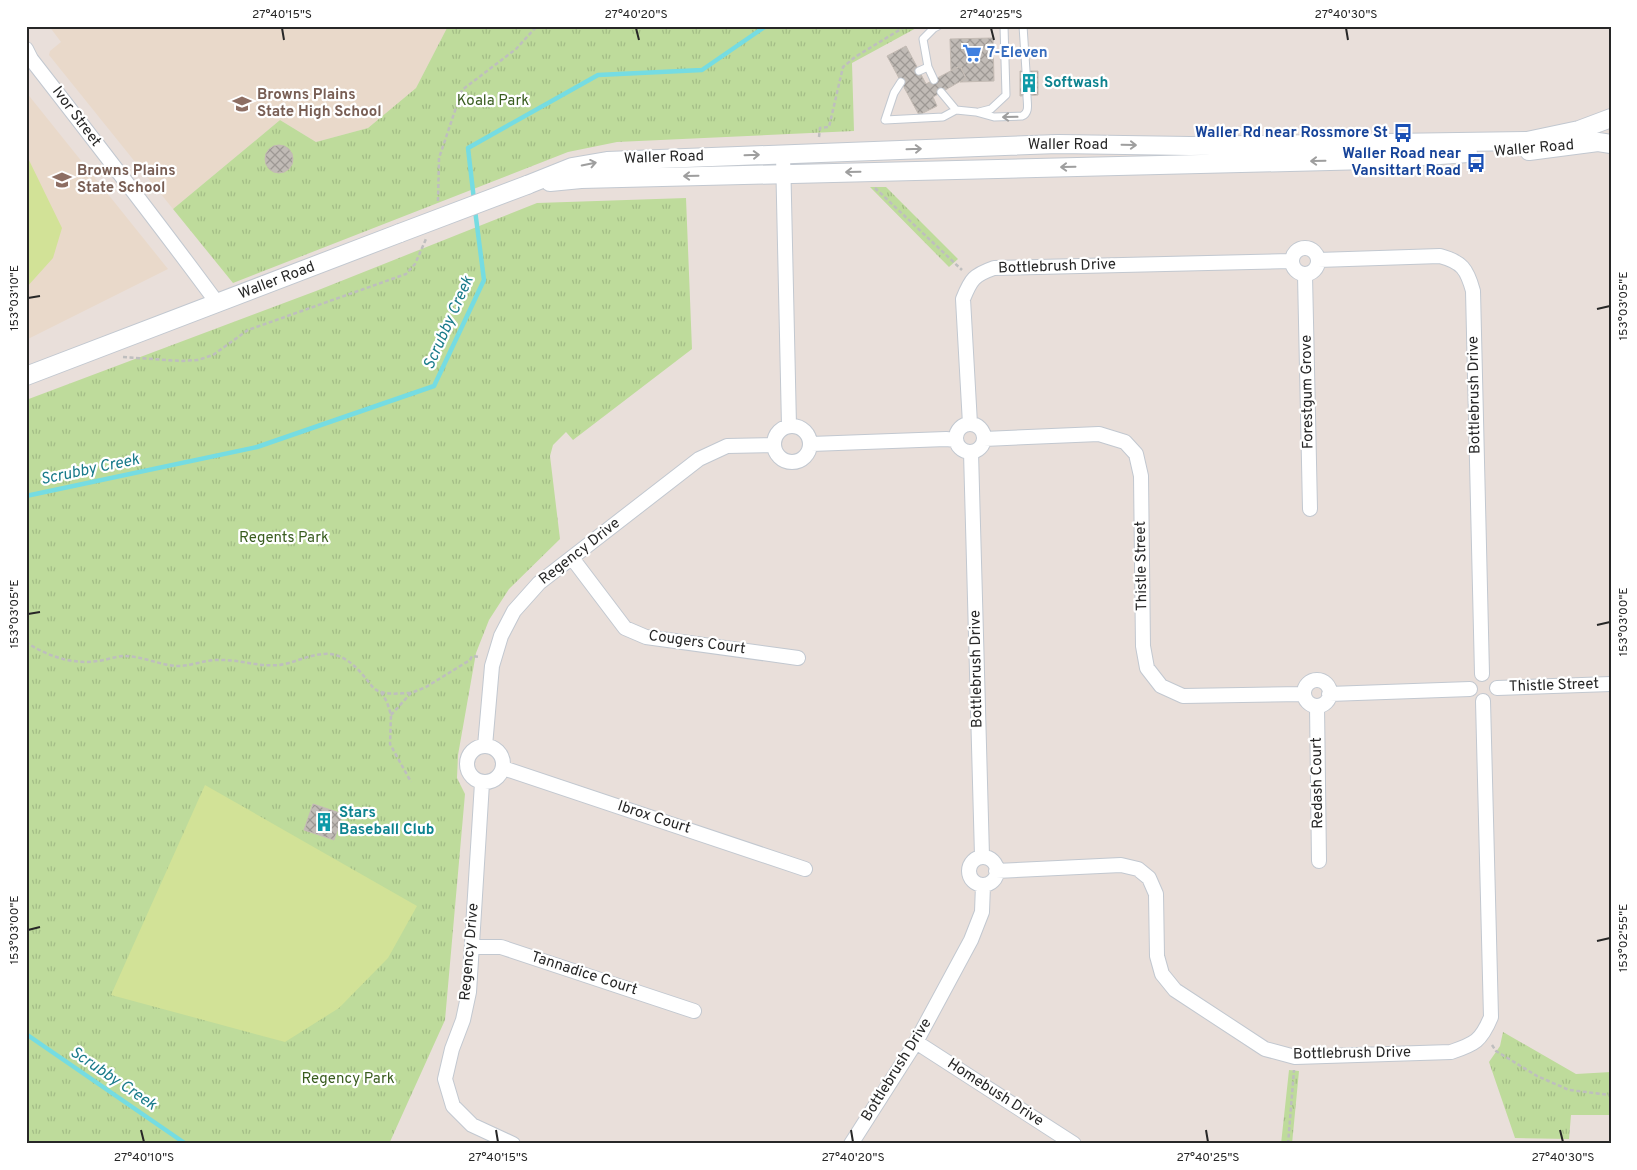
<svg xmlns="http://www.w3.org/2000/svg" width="1637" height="1170" font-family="Overpass,sans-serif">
<defs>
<pattern id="grass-tufts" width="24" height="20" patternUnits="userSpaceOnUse" patternTransform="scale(1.25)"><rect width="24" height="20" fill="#bedb9b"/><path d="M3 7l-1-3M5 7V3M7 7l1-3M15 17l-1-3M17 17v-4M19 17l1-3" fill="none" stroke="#a3bc86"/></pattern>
<pattern id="building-cross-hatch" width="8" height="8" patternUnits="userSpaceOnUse" patternTransform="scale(1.25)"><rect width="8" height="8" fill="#c1bbb6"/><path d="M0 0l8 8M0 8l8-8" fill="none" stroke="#9d9894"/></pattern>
</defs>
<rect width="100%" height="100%" fill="#e9dfda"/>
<path fill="#e9d9ca" d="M49,26H448L416,88L368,128L316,142L280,120L173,209L49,55L50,51L61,42Z
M26,92L168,269L26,340Z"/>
<path fill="url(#grass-tufts)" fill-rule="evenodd" d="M448,26H920L852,63L854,131L617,142L568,152L233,283L173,209L280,120L316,142L368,128L416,88Z
M886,187L958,259L949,267L870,187Z
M686,198L692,349L573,440L566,432L553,445L550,456L560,539L509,589L489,620L476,653L458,755L457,778L465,794L445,1020L389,1144H26V400L316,291L537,203ZM313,804L343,814L334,840L304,830Z
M1503,1032L1576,1074L1611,1072V1115H1571L1569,1139L1515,1138L1489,1062L1500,1046Z
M1289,1070L1299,1071L1292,1144H1281Z"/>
<path fill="#d2e297" d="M26,154L62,228L53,258L26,288Z
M205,785L417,906L388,958L339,1008L285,1042L111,995Z"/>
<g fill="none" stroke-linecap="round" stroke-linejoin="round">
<path stroke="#75dce2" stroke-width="4.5" d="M474,200L468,148L598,75L702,70L766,26
M26,496L257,447L434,386L484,280L475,210
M26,1034L186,1144"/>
</g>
<path fill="url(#building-cross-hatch)" stroke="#c4bbb4" d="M993,38L994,81L960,82L966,78L960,66L951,71L950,39Z
M906,46L926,84L960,66L966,78L933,97L937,106L919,115L887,56Z
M1020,71H1038V95L1020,96Z
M265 159a14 14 0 1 1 28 0a14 14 0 1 1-28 0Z
M313,804L343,814L334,840L304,830Z"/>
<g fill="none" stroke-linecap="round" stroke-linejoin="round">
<g stroke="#c2c8d0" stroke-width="9">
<path id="service" d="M1023,26L1026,71
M928,67L923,39L934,28L938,26
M919,71L928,67L934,80
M901,82L894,93L885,120L943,117L956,110
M941,92L956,110L976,112L994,117L1022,116C1030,113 1027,103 1027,96
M979,112L991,109L1006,95L1004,26"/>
</g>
<g stroke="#c2c8d0" stroke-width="16">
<path id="minor" d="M26,49L31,59C94,140 157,221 218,304
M783,154L789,426
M1292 261a13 13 0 1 1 26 0a13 13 0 1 1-26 0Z
M1318,260L1440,256C1462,262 1467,269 1473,291L1482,674
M1305,275L1310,509
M970,424L963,299C971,279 974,275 994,268L1291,261
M956 438a14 14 0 1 1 28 0a14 14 0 1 1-28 0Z
M774 444a18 18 0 1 1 36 0a18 18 0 1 1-36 0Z
M984,439L1099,434L1125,442L1136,454L1141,476L1143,646L1147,668L1161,686L1183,696L1304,694
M811,444L946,439L956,440
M971,452L982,856
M572,558L625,628L646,637L798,658
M1304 693a13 13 0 1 1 26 0a13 13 0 1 1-26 0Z
M1497,688L1611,684
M1329,694L1470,689
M1317,706L1319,861
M467 764a18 18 0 1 1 36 0a18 18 0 1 1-36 0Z
M485,746L492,666L501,636L514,611L539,583L699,459L727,446L774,445
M503,768L805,869
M482,783L469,992L463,1020L452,1049L445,1079L453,1106L472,1125L513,1144
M969 871a14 14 0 1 1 28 0a14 14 0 1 1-28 0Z
M996,871L1121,865L1138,869L1149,878L1156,894L1157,956L1162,974L1175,990L1265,1049L1295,1057L1451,1052C1475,1044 1481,1041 1491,1017L1483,701
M472,947H501L694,1011
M916,1042L1074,1144
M851,1144L916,1042L971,940L982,912L983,885"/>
</g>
<g stroke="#c2c8d0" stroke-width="20">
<path id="tertiary" d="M1529,151L1598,142L1611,144
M550,182L581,179L1370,160L1468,153
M527,185L572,167L607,161L1058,144L1190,146L1527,141L1579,130L1611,118
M26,376L400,233"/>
</g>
<path stroke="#bebebe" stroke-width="2.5" stroke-dasharray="4 2.5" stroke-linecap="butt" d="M819,137L820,128L829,127L843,67L855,57L906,26
M875,188L962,270
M438,201L439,158L462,90L516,49L537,26
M123,357L181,361L198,360L213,355L248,330L406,274L415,264L426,239
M26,642C46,656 74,665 98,661C107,660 116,656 124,656C142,656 159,665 177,666C192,666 207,659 222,660C241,660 259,667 279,665C294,663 308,655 323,654C342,652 356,666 367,680C371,685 374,690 381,692C391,695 401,693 411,693
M381,692L387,702L391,715L390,744L411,782
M391,715L411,693L426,687L470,660L472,656L479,657
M1492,1045L1496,1051L1537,1076L1569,1090L1611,1095
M1288,1144L1294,1070"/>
<use href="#service" stroke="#fff" stroke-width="7"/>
<use href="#minor" stroke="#fff" stroke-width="14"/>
<use href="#tertiary" stroke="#fff" stroke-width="18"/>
<g stroke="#c2c8d0" stroke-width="20" stroke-linecap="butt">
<path id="tertiary-bridge" d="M400,233L527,185"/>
</g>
<use href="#tertiary-bridge" stroke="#fff" stroke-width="18"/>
</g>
<defs><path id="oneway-shaft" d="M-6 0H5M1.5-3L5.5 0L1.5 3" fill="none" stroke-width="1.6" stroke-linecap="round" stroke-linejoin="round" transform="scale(1.25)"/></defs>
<g stroke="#9e9e9e">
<use href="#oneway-shaft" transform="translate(1010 117) rotate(179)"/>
<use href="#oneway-shaft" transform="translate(1129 145) rotate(1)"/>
<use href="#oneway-shaft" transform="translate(914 149) rotate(-2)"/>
<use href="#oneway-shaft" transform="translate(752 155) rotate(-2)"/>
<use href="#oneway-shaft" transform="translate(1318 161) rotate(179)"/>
<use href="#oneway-shaft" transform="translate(589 164) rotate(-11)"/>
<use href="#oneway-shaft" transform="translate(1068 167) rotate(179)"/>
<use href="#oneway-shaft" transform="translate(853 172) rotate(179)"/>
<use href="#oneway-shaft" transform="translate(691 176) rotate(179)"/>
</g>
<path fill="none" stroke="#272727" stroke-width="2" d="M282,28L284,40M636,28L639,40M991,28L994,40M1346,28L1348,40M28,298L40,296M1597,309L1610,306M28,614L40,612M1597,625L1610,622M28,930L40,927M1597,941L1610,938M141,1130L144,1142M496,1130L498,1142M851,1130L853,1142M1206,1130L1208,1142M1560,1130L1563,1142"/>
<defs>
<g id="supermarket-bare" transform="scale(1.5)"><path d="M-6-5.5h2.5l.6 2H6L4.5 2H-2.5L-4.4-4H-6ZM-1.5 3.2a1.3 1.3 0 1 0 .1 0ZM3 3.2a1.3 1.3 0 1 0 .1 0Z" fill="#3f7fe0" stroke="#fff" stroke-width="2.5" paint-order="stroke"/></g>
<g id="building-bare" transform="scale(1.5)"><path d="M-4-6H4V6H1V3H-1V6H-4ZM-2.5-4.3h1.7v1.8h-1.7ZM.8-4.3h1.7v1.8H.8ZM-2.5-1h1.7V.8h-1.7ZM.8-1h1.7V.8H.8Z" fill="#0f9aa8" stroke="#fff" stroke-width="2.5" paint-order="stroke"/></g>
<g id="school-bare" transform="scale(1.5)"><path d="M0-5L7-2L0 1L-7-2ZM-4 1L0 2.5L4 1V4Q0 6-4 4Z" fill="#8d6e63" stroke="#fff" stroke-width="2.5" paint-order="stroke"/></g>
<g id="bus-bare" transform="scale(1.5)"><path d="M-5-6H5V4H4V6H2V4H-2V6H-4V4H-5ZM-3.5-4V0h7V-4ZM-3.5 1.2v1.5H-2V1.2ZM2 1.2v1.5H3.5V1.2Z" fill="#1a4fb4" stroke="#fff" stroke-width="2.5" paint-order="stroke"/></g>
</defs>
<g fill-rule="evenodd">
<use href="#supermarket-bare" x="972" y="53"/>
<use href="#building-bare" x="1029" y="83"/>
<use href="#school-bare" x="242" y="104"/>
<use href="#bus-bare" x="1403" y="133"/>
<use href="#bus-bare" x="1476" y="163"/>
<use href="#school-bare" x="62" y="180"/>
<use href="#building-bare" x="324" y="822"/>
</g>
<g text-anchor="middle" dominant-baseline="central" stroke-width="4.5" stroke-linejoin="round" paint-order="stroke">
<g font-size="15" font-weight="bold" fill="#366cbe" stroke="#fff" text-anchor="start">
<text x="987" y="53">7-Eleven</text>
</g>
<g font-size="15" font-weight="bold" fill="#0d838f" stroke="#fff" text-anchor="start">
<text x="1044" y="83">Softwash</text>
<text x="339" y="813">Stars<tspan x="339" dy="17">Baseball Club</tspan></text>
</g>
<g font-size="15" font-weight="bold" fill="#785e54" stroke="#fff" text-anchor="start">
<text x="257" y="95">Browns Plains<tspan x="257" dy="17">State High School</tspan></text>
<text x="77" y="171">Browns Plains<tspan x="77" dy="17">State School</tspan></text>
</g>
<g font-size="15" fill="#395d1f" stroke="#fff">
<text x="493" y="101">Koala Park</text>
<text x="284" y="538">Regents Park</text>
<text x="348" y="1079">Regency Park</text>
</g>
<g font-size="15" fill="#272727" stroke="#fff">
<text transform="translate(76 117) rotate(53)">Ivor Street</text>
<text x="1068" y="145">Waller Road</text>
<text transform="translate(1534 149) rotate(-5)">Waller Road</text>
<text transform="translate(664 158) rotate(-2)">Waller Road</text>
<text transform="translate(1057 267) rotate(-2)">Bottlebrush Drive</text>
<text transform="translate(277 281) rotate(-21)">Waller Road</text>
<text transform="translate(1308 392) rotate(-91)">Forestgum Grove</text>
<text transform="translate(1475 395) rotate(-91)">Bottlebrush Drive</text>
<text transform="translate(580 552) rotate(-38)">Regency Drive</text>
<text transform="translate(1142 566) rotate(-91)">Thistle Street</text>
<text transform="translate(697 643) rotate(8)">Cougers Court</text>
<text transform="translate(977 669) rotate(-91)">Bottlebrush Drive</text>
<text transform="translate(1554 686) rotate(-2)">Thistle Street</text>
<text transform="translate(1318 783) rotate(-91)">Redash Court</text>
<text transform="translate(654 818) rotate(18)">Ibrox Court</text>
<text transform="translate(470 952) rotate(-85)">Regency Drive</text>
<text transform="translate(584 974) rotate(18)">Tannadice Court</text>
<text transform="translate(1352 1054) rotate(-1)">Bottlebrush Drive</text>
<text transform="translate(897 1070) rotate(-58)">Bottlebrush Drive</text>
<text transform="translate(995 1093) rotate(33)">Homebush Drive</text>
</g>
<g font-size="15" font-weight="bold" fill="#164399" stroke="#fff" text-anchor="end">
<text x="1388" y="133">Waller Rd near Rossmore St</text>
<text x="1461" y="154">Waller Road near<tspan x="1461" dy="17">Vansittart Road</tspan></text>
</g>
<g font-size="16" font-style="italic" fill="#197b8a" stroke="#fff">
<text transform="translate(449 323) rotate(-66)">Scrubby Creek</text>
<text transform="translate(90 470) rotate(-12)">Scrubby Creek</text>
<text transform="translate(113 1079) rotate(34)">Scrubby Creek</text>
</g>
</g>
<rect width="1637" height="1170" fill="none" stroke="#ffffff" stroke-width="55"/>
<rect x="28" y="28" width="1582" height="1114" fill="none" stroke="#272727" stroke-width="2"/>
<g font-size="12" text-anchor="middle" fill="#272727">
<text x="282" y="18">27°40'15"S</text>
<text x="636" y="18">27°40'20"S</text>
<text x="991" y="18">27°40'25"S</text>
<text x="1346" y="18">27°40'30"S</text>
<text transform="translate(14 298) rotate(-90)" y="4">153°03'10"E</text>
<text transform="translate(1623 306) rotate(-90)" y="4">153°03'05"E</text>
<text transform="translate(14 614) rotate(-90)" y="4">153°03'05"E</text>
<text transform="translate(1623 622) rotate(-90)" y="4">153°03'00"E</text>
<text transform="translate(14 930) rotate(-90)" y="4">153°03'00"E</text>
<text transform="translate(1623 938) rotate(-90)" y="4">153°02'55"E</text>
<text x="144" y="1161">27°40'10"S</text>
<text x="498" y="1161">27°40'15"S</text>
<text x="853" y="1161">27°40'20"S</text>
<text x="1208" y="1161">27°40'25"S</text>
<text x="1563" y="1161">27°40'30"S</text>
</g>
</svg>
